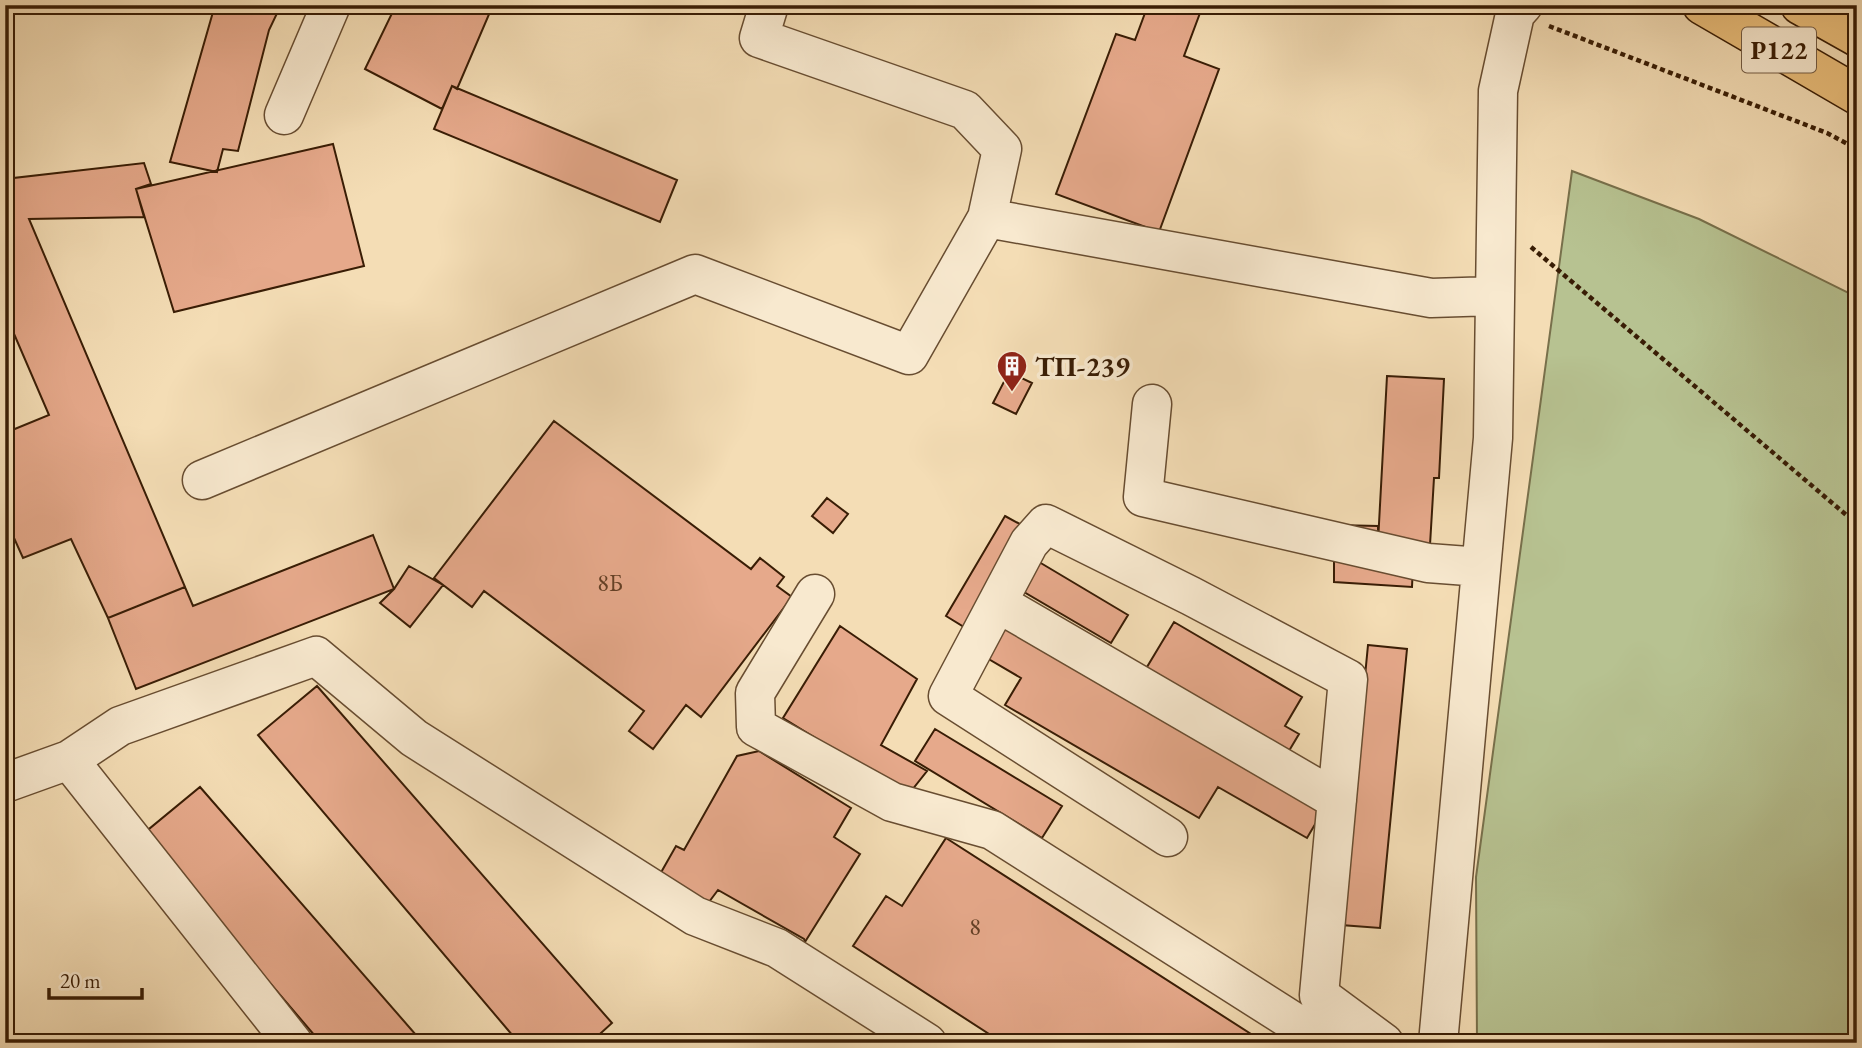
<svg xmlns="http://www.w3.org/2000/svg" width="1862" height="1048" font-family="'EB Garamond',serif">
<rect width="100%" height="100%" fill="#f4ddb5"/>
<filter id="stains"><feTurbulence type="fractalNoise" baseFrequency=".00286" numOctaves="4"/><feColorMatrix values="0 0 0 0 .2 0 0 0 0 .09 0 0 0 0 .02 0 0 0 .5 -.17"/></filter>
<radialGradient id="worn" r=".72"><stop offset=".6" stop-color="#630" stop-opacity="0"/><stop offset="1" stop-color="#630" stop-opacity=".3"/></radialGradient>
<path fill="#b7c291" stroke="#78704b" stroke-width="2" d="M1572,171L1699,219L1857,297V1043H1477L1476,877Z"/>
<path fill="#e6a98b" stroke="#391d05" stroke-width="2" d="M215,5H281L269,30L238,151L223,149L217,172L170,162Z
M396,5H493L457,89L452,86L442,109L365,69Z
M1148,5H1203L1184,56L1219,69L1159,232L1056,194L1116,34L1135,40Z
M452,86L677,180L660,222L434,129Z
M333,144L364,266L174,312L136,189Z
M144,163L151,184L136,189L144,217L29,219L185,587L108,618L71,539L23,558L5,518V433L49,415L5,313V179Z
M1009,372L1032,383L1016,414L993,403Z
M1387,376L1444,379L1439,478H1434L1430,545L1378,542Z
M554,421L751,569L760,558L784,577L777,586L792,597L701,717L686,705L653,749L629,731L644,711L484,591L472,607L434,578Z
M827,498L848,514L833,533L812,516Z
M1005,516L1029,529L969,630L946,616Z
M1334,525L1378,526V542L1414,543L1412,587L1334,582Z
M373,535L394,589L136,689L108,618L185,587L193,606Z
M1029,556L1128,615L1111,643L1012,585Z
M409,566L443,585L410,627L380,603L394,589Z
M999,621L1324,809L1307,838L1218,787L1199,818L1005,705L1021,678L980,654Z
M1174,622L1302,697L1285,726L1299,734L1283,761L1141,677Z
M840,626L917,679L881,745L927,771L908,795L783,718Z
M1368,645L1407,649L1380,928L1341,925Z
M317,686L612,1023L590,1043H519L258,735Z
M935,729L1062,806L1042,838L915,761Z
M759,751L851,808L834,837L860,854L805,942L804,939L718,890L706,906L659,876L676,846L684,850L737,756Z
M200,787L423,1043H321L143,834Z
M946,838L1265,1043H1003L853,946L886,896L902,906Z"/>
<g fill="none" stroke-linecap="round" stroke-linejoin="round">
<g stroke="#684d31" stroke-width="41">
<path id="minor" d="M769,5L759,38L965,110L1002,149L987,218
M284,115L331,5
M1152,404L1143,497L1428,563L1481,567
M202,480L695,274L909,355L987,218L1431,298L1494,296
M815,594L755,693L756,727L892,802L992,830L1327,1043
M998,603L1337,800
M69,760L293,1043
M5,783L69,760L120,726L316,656L414,738L695,916L777,948L927,1043
M1168,837L948,696L1029,543L1046,524L1191,596L1348,679L1319,995L1384,1043
M1438,1043L1493,438L1498,91L1515,14L1523,5"/>
</g>
<g stroke="#391d05" stroke-width="41">
<path id="major" d="M1702,5L1857,95
M1800,5L1857,37"/>
</g>
<path stroke="#391d05" stroke-width="4.5" stroke-dasharray="5 3.5" stroke-linecap="butt" d="M1549,26L1827,133L1857,149
M1531,247L1857,524"/>
<use href="#minor" stroke="#f8e9cf" stroke-width="38"/>
<use href="#major" stroke="#eabe7a" stroke-width="38"/>
</g>
<defs>
<g id="building-pin" transform="scale(1.575)"><path d="M0 17L-7.5 6A9.5 9.5 0 1 1 7.5 6Z" fill="#8f2418" stroke="#f8e9cf"/><path d="M-4-6H4V6H1V3H-1V6H-4ZM-2.5-4.3h1.7v1.8h-1.7ZM.8-4.3h1.7v1.8H.8ZM-2.5-1h1.7V.8h-1.7ZM.8-1h1.7V.8H.8Z" fill="#fff"/></g>
</defs>
<g fill-rule="evenodd">
<use href="#building-pin" x="1012" y="366"/>
</g>
<g text-anchor="middle" dominant-baseline="central" stroke-width="7" stroke-linejoin="round" paint-order="stroke">
<g font-size="24" fill="#644026">
<text x="610" y="582">8Б</text>
<text x="975" y="926">8</text>
</g>
<rect fill="#f8e9cf" stroke="#725a42" stroke-width="2" x="1742" y="27.5" width="74" height="45" rx="5"/>
<g font-size="26" font-weight="bold" fill="#391d05">
<text x="1779" y="50">Р122</text>
</g>
<g font-size="28" font-weight="bold" fill="#391d05" stroke="#f8e9cf" text-anchor="start">
<text x="1035" y="366">ТП-239</text>
</g>
</g>
<rect width="1862" height="1048" fill="none" stroke="#f4ddb5" stroke-width="28"/>
<rect x="7" y="7" width="1848" height="1034" fill="none" stroke="#391d05" stroke-width="3.5"/>
<rect x="14" y="14" width="1834" height="1020" fill="none" stroke="#391d05" stroke-width="2"/>
<path d="M49 988v10h93v-10" fill="none" stroke="#391d05" stroke-width="3.5"/>
<text x="60" y="988" font-size="21" fill="#391d05" stroke="#f8e9cf" stroke-width="5" paint-order="stroke">20 m</text>
<rect width="100%" height="100%" filter="url(#stains)"/>
<rect width="100%" height="100%" fill="url(#worn)"/>
</svg>
